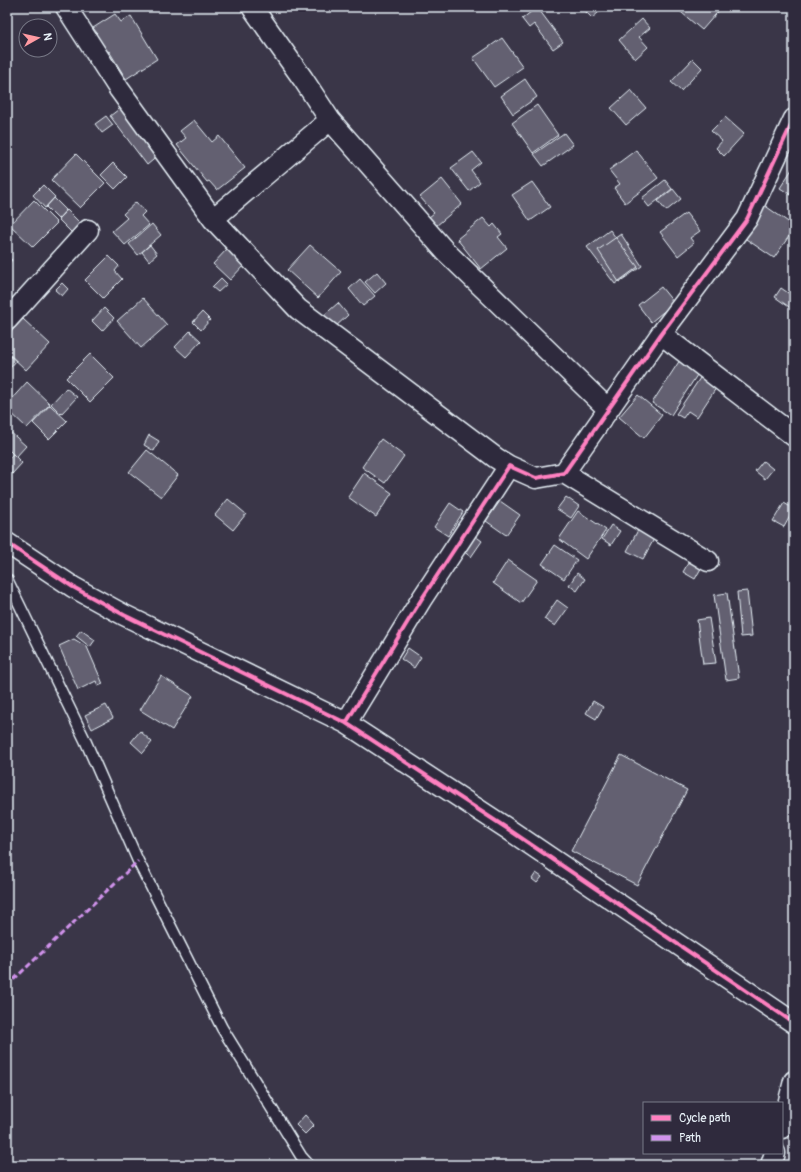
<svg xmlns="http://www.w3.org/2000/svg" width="801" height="1172" font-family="Pangolin,sans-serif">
<rect width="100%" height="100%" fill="#3a3648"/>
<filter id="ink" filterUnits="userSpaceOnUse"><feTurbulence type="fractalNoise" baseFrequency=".025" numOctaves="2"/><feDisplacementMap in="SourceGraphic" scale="8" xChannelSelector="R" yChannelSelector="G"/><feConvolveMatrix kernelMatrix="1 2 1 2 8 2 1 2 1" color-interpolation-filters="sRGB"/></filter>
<g filter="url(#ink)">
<path fill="#636171" stroke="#e8f1f8" d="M537,7L563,42L553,49L534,24L529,28L522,19Z
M586,7H605L592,18L583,9Z
M675,7H722L702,30Z
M115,14L121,22L131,16L157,59L126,79L109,51L105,54L93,35L97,33L93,28Z
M642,19L650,28L639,37L648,47L635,59L619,40Z
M502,38L523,67L494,87L473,58Z
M693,59L702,68L681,91L671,82Z
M525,79L537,97L513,114L501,96Z
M631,90L646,108L626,125L611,108Z
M537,105L558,135L533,153L512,123Z
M123,106L159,155L147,165L110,116Z
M106,116L113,125L102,133L95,124Z
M725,117L744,134L724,156L716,148L722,141L711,131Z
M194,120L212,142L219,136L245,168L217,190L209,181L207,182L177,145L186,138L180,131Z
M564,133L573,145L543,166L534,154Z
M636,150L658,178L625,203L614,188L620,184L609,170Z
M473,152L481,162L471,170L480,182L469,191L451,168Z
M76,154L105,183L80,208L51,180Z
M113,163L127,177L115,189L101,175Z
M794,166V197L780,188Z
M442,179L462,204L436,226L429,217L434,213L420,197Z
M665,180L672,189L649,207L642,198Z
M532,182L550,207L530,221L512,195Z
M43,185L55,197L45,208L33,195Z
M673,189L681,199L666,211L658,201Z
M54,198L66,210L58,219L46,207Z
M34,200L57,223L33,247L10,225Z
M136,202L145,212L141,216L149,225L125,245L112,231L127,218L123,214Z
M764,205L794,226V229L774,258L743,237Z
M67,210L83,226L74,235L58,219Z
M686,213L700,231L690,238L694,243L678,256L660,232Z
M483,218L491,227L494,224L502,234L498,237L507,248L481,269L457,239Z
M152,224L161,235L138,255L129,244Z
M610,230L638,267L615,284L587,247Z
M621,234L642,266L619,282L598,250Z
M150,245L157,254L149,261L142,252Z
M310,245L341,272L318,298L287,270Z
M227,249L244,265L230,280L213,264Z
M7,255L12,260L7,266Z
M109,256L119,266L115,271L122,279L103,298L85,280Z
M377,272L386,283L375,293L365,282Z
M221,278L227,284L218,292L212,287Z
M360,279L375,296L363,306L349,289Z
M62,283L68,289L62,296L55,290Z
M661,287L674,303L651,322L638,305Z
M781,288L794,297V306L792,309L775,297Z
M143,298L167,325L141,348L117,321Z
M338,303L348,315L333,329L322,317Z
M104,308L114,318L102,331L92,321Z
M202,312L210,320L201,330L193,322Z
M23,319L50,344L26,370L7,352V336Z
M190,331L201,341L186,357L175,347Z
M8,354L16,361L10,368L7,365V355Z
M90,354L114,378L90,402L66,378Z
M680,360L699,372L671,415L652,403Z
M702,375L718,385L697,417L688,411L683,418L676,414Z
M27,382L50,404L27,428L7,409V404Z
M66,388L77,397L61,414L51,404Z
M638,395L662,415L644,438L619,417Z
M50,405L67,421L49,439L33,423Z
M7,429L26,446L16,457L9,450L7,453Z
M149,435L159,441L154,451L144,445Z
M381,439L404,456L385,483L362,467Z
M147,450L178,475L161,497L129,472Z
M13,454L22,463L12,474L7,469V461Z
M763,461L773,469L765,479L755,471Z
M364,473L392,493L376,517L348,497Z
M566,497L579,506L571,518L557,509Z
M228,499L246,514L233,530L215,515Z
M500,501L520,515L506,535L486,521Z
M450,503L463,512L448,536L434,527Z
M784,503L794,509L784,527L773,521Z
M578,511L606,530L586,559L559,539Z
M611,525L620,531L611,545L602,539Z
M638,530L654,539L643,559L627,551Z
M474,535L482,541L471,557L463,551Z
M555,545L577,560L564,579L542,564Z
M692,556L704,563L695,579L683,572Z
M508,560L537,580L521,603L493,583Z
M577,573L585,579L577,591L569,585Z
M747,591L752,636L741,637L737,592Z
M727,593L739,678L726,680L714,595Z
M557,600L568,608L555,626L544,619Z
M709,618L716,663L703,664L697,620Z
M81,630L95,640L90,647L76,636Z
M74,639L87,647L103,684L98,686L96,681L78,690L59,646Z
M408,648L421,657L414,668L401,659Z
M161,676L193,696L172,730L140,710Z
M593,701L603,707L596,719L586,713Z
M106,705L113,718L92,729L85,715Z
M140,731L152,742L143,753L131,742Z
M621,755L687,790L637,885L571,851Z
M536,873L542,877L537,883L532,879Z
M305,1115L314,1125L305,1134L296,1125Z"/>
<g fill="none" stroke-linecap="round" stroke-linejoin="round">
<g stroke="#e8f1f8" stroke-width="13">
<path id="lane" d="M7,579L85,740L138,861L222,1028L301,1156L309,1165"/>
</g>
<g stroke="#e8f1f8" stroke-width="23">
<path id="street" d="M66,7L119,89L213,219L298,309L496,458L509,466
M252,7L303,79L330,120L445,251L608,409
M213,219L330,120
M7,320L88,230
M661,334L794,436
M564,473L708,561
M7,543L73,587L124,615L346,723L508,829L794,1023
M346,723L421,600L509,466L536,478L564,473L661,334L747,219L794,119
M782,1128L794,1081
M771,1165L775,1153"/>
</g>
<use href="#lane" stroke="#2f2a3d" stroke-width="10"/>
<use href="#street" stroke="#2f2a3d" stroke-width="20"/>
<path stroke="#d193ec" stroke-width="3" stroke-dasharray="6 3" stroke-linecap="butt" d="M7,986L138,861"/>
<g stroke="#2f2a3d" stroke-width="6">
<path id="cycleway" d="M7,543L73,587L124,615L346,723L508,829L794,1023
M346,723L421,600L509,466L536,478L564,473L661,334L747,219L794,119"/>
</g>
<use href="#cycleway" stroke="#ff80c0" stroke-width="4"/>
</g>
</g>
<rect width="801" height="1172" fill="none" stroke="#2f2a3d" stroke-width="24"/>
<rect x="12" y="12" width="777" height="1148" fill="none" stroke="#e8f1f8" stroke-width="1.5" filter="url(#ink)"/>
<rect x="643" y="1102" width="140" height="52" fill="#2f2a3d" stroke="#797a88"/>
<rect x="651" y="1115" width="20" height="6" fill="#ff80c0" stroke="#797a88"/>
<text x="679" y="1122" font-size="12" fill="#e8f1f8">Cycle path</text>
<rect x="651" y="1135" width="20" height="6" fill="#d193ec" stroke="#797a88"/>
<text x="679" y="1142" font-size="12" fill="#e8f1f8">Path</text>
<g transform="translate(38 38) rotate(82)"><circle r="19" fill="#2f2a3d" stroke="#797a88"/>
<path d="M0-3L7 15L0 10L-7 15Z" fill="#ff9aa2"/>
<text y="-6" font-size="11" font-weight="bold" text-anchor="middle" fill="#e8f1f8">N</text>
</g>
</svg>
